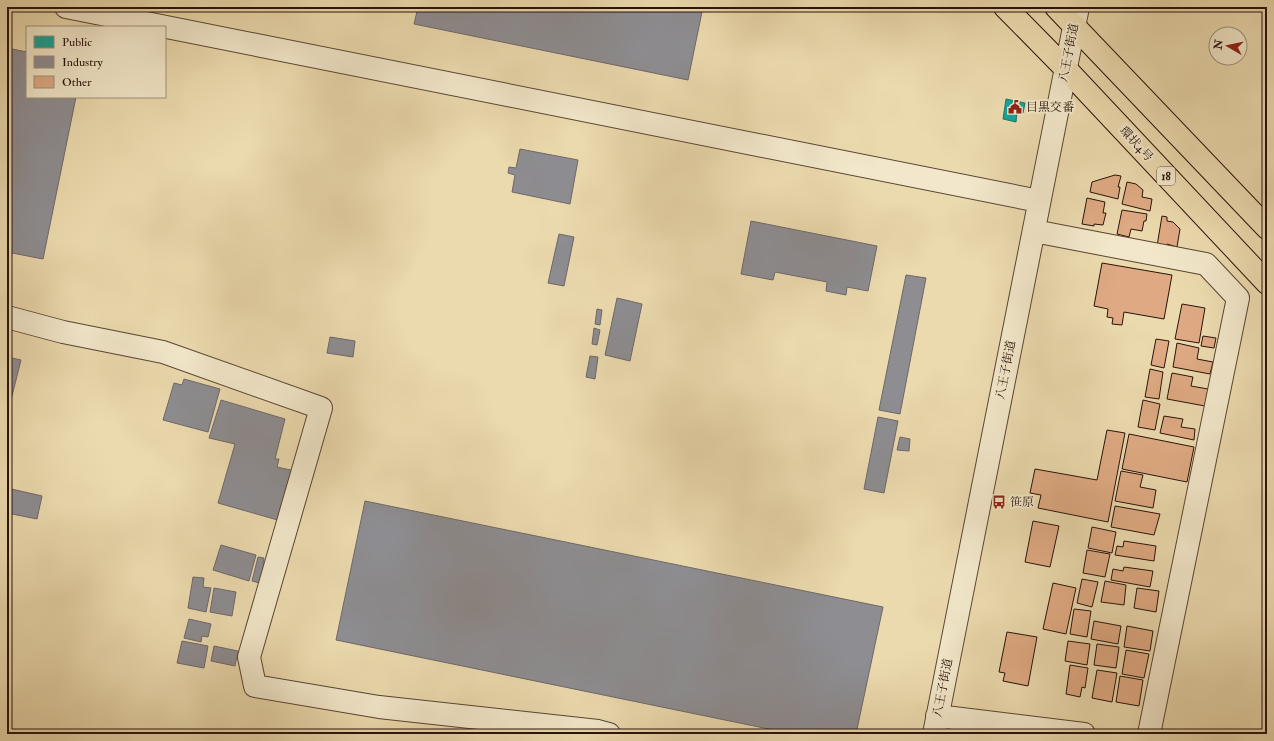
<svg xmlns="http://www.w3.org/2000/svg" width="1274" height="741" font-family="'IM FELL Double Pica','Noto Serif JP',serif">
<rect width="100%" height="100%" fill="#ebdaae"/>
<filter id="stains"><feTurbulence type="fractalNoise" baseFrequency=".005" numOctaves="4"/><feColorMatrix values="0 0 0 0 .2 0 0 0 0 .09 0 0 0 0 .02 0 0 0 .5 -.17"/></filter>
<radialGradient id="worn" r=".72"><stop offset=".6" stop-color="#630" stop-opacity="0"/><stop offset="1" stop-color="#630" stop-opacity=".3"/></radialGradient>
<path fill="#17a398" stroke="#1c786d" d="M1006,99L1025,103L1023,113L1017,112L1016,122L1003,119Z"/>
<path fill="#8d8d92" stroke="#6f6869" d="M418,7H703L688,80L414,24Z
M7,48L27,52V97H76L43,259L7,252Z
M520,149L578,160L570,204L512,192L515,175L508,173L509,167L516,168Z
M751,221L877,246L868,291L847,287L846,295L826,291L827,282L775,272L773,280L741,274Z
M559,234L574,237L564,286L548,283Z
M906,275L926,278L900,414L879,410Z
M617,298L642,304L630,361L605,355Z
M597,309L602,310L600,325L595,324Z
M594,328L600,330L597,345L592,344Z
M330,337L355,341L353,357L327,353Z
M590,356L598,357L595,379L586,377Z
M7,357L21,360L7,416Z
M184,379L220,389L208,432L163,420L174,383L182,385Z
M221,400L285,419L275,459H279L277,467L295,471L281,521L218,503L235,444L209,438Z
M878,417L898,421L884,493L864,489Z
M900,437L910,439L909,451L897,450Z
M7,488L42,496L37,519L7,513Z
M365,501L883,607L856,734H793L336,640Z
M221,545L256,555L249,581L213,570Z
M258,557L264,558L263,564L267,566L263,584L252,581Z
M193,577L204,578L203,587L211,588L206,612L188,608Z
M214,588L236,592L232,616L210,612Z
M189,619L211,624L208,637L202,636L201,642L184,638Z
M182,641L208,646L204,668L177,663Z
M214,646L238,651L235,666L211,661Z"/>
<path fill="#dfaa83" stroke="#28130a" d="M1115,175L1121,176L1118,187H1120L1118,199L1090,192L1092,182Z
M1127,182L1136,184L1143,190L1142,197L1152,199L1150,211L1122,204Z
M1087,198L1105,202L1103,213H1106L1103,225L1094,224V226L1082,224Z
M1122,210L1147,214L1146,221H1144L1142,231L1131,229L1129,237L1117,234Z
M1162,216L1167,217V221L1173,222L1180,229L1177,247L1167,244L1166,248L1157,246Z
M1102,263L1172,275L1164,319L1124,312L1122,325L1112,324L1113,318L1107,317L1108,309L1094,306Z
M1182,304L1205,308L1199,343L1175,339Z
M1203,336L1216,338L1214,348L1201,346Z
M1156,339L1169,341L1164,368L1151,365Z
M1177,343L1199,348L1197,359L1213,362L1210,374L1173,367Z
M1150,369L1163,372L1159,399L1145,397Z
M1172,373L1193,377L1191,386L1208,389L1205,406L1167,399Z
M1143,400L1160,404L1155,430L1138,427Z
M1164,416L1183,419L1181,427L1195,429L1194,440L1160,433Z
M1107,430L1125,433L1108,522L1038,508L1041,495L1030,493L1035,469L1097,480Z
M1129,434L1194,447L1187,482L1122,469Z
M1121,471L1143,475L1140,487L1156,490L1153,508L1115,501Z
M1115,506L1160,514L1154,535L1111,527Z
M1033,521L1059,526L1050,567L1025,562Z
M1092,527L1116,532L1112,553L1088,548Z
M1124,541L1156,546L1154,561L1115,555L1117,546L1123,547Z
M1087,550L1110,554L1105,577L1083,573Z
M1124,567L1153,571L1150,587L1111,580L1113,569L1123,571Z
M1082,579L1098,582L1092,607L1077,603Z
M1105,581L1126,585L1124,605L1101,602Z
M1053,583L1076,588L1066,634L1043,629Z
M1137,588L1159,591L1156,612L1134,608Z
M1074,609L1091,611L1087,637L1070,634Z
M1094,621L1121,626L1118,644L1091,639Z
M1127,626L1153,631L1150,651L1124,647Z
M1007,632L1037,637L1028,686L1003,681L1005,673L999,672Z
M1068,641L1090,644L1087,665L1065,661Z
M1097,644L1119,647L1116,668L1094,665Z
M1126,650L1149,654L1144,678L1122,674Z
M1070,665L1088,668L1085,688L1082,687L1080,697L1066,694Z
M1097,670L1117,673L1112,702L1092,698Z
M1120,676L1143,680L1139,706L1116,702Z"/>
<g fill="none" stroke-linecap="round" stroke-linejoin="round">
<g stroke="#594533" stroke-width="24">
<path id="minor" d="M66,7L1039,201
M1034,231L1206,264L1238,298L1149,734
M7,317L63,332L163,352L321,408L249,657L255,686L379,707L598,731L609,734
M937,716L1084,734
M934,734L1078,7"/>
</g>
<g stroke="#28130a" stroke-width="24">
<path id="major" d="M1005,7L1066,69L1267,283
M1056,7L1267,228"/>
</g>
<use href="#minor" stroke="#f2e7ca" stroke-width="22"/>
<use href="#major" stroke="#ebdaae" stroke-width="22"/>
</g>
<defs>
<g id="civic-bare" transform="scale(1.08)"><path d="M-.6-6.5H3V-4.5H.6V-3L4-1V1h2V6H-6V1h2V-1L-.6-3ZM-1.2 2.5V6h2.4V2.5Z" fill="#8f2418" stroke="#f2e7ca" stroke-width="2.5" paint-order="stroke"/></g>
<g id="bus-bare" transform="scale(1.08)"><path d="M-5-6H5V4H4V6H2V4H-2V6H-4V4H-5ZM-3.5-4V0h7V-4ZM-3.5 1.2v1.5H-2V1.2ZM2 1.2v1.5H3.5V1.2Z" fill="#8f2418" stroke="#f2e7ca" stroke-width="2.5" paint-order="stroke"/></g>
</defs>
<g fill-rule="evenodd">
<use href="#civic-bare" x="1015" y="107"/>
<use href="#bus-bare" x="999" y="502"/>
</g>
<g text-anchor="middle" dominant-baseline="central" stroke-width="4" stroke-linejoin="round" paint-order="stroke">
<rect fill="#f2e7ca" stroke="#655344" stroke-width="1" x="1157" y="167" width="18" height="18" rx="3"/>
<g font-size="11" font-weight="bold" fill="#28130a">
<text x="1166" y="176">18</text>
</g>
<g font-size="12" fill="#28130a" stroke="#f2e7ca">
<text transform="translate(1069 53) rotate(-79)">八王子街道</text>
<text transform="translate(1136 144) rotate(47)">環状4号</text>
<text transform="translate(1006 370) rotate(-79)">八王子街道</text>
<text transform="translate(943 688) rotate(-79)">八王子街道</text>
</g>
<g font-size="12" fill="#28130a" stroke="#f2e7ca" text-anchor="start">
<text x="1026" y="107">目黒交番</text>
<text x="1010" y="502">笹原</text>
</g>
</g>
<rect width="1274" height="741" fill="none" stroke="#ebdaae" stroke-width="24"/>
<rect x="8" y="8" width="1258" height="725" fill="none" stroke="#28130a" stroke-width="2"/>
<rect x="12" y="12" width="1250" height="717" fill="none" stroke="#28130a"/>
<rect x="26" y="26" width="140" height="72" fill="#f2e7ca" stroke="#a1927d"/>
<rect x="34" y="36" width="20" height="12" fill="#17a398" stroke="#a1927d"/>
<text x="62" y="46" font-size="12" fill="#28130a">Public</text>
<rect x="34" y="56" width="20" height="12" fill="#8d8d92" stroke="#a1927d"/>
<text x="62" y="66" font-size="12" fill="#28130a">Industry</text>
<rect x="34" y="76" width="20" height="12" fill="#dfaa83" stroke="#a1927d"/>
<text x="62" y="86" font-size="12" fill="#28130a">Other</text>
<g transform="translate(1228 46) rotate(279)"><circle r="19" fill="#f2e7ca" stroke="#a1927d"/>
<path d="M0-3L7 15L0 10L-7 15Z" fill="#8f2418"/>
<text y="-6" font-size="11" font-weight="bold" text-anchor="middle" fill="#28130a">N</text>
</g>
<rect width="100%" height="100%" filter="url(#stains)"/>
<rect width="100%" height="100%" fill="url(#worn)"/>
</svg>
